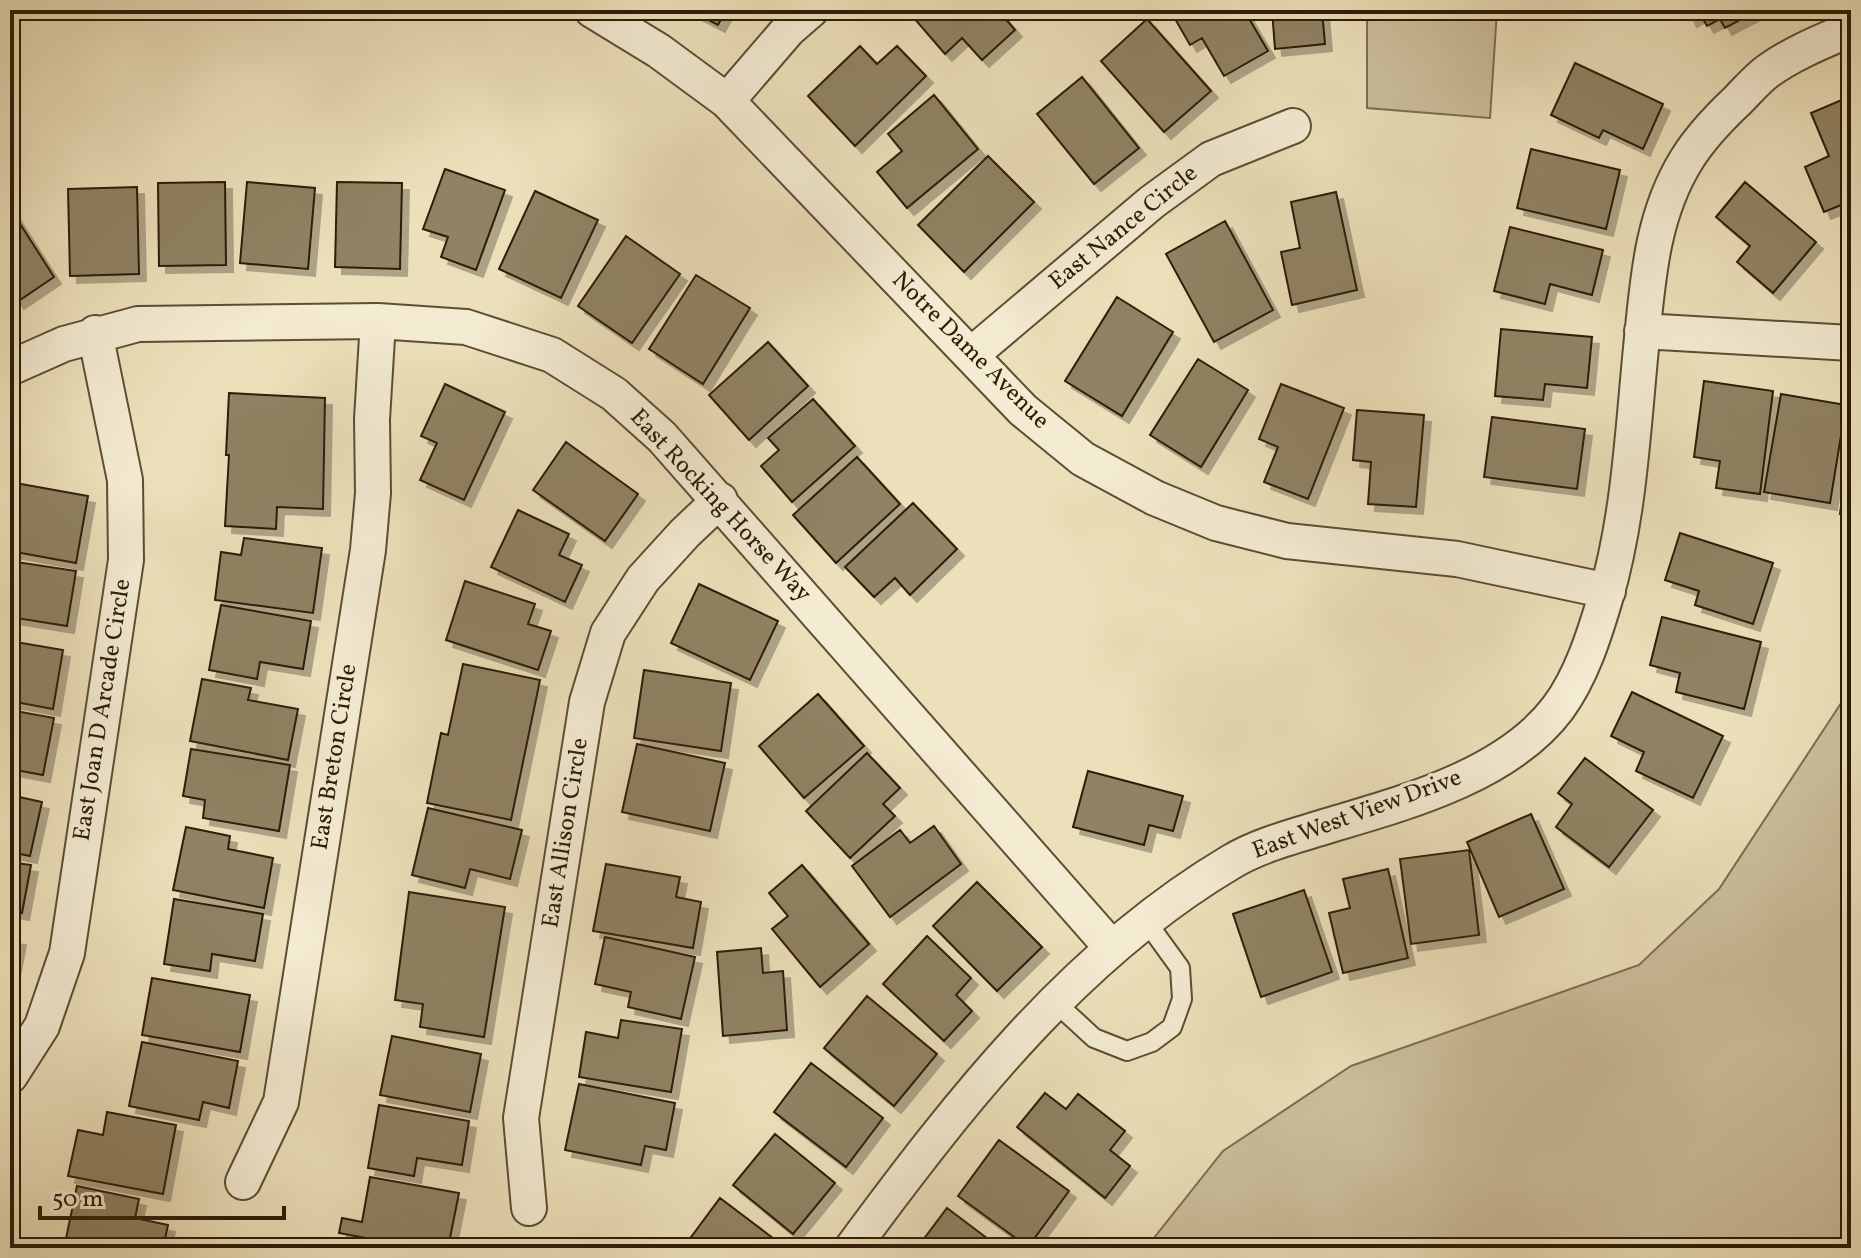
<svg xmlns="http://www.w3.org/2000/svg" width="1861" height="1258" font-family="Vollkorn,serif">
<defs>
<filter id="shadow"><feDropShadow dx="7" dy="7" stdDeviation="0" flood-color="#0004"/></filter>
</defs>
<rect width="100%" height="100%" fill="#ece0ba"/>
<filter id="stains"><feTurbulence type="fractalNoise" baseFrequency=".0025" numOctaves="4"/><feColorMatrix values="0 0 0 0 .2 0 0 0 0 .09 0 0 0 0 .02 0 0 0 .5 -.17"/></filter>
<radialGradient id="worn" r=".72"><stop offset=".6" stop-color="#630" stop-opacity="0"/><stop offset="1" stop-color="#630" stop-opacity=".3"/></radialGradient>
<path fill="#ccbf9c" stroke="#7c6e52" stroke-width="2" d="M1367,10H1497L1490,118L1367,108Z
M1851,688V1248H1146L1223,1151L1351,1066L1639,965L1719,889Z"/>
<path fill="#908264" stroke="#2d1c07" stroke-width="2" filter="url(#shadow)" d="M689,10H726L718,25Z
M907,10H998L1015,30L982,60L962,38L945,54Z
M1170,10H1244L1268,51L1224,76L1202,38L1190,45Z
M1272,10H1322L1325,44L1275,49Z
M1685,10H1759L1725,28L1720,19L1707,26L1700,14L1690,20Z
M1147,19L1211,91L1164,132L1101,61Z
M860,46L877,64L897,46L926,76L855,146L808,96Z
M1575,63L1663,104L1643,149L1603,130L1599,138L1551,115Z
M1082,77L1139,148L1094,184L1037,114Z
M934,95L978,149L907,208L877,172L902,151L888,134Z
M1851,96V201L1824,212L1805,167L1829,156L1811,113Z
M1531,149L1620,170L1606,229L1517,208Z
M988,156L1034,202L964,272L918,225Z
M445,169L505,190L476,270L441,257L448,237L423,229Z
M225,182L226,265L159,266L158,183Z
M247,182L315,188L308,269L240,263Z
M337,182L402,183L400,269L335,267Z
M1745,182L1816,242L1773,293L1737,262L1750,246L1716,217Z
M137,187L139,274L70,276L68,189Z
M535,191L598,220L561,298L499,269Z
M1336,192L1357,290L1292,305L1281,252L1300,248L1291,202Z
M10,208L54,277L17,302L10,291Z
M1225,221L1273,310L1214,342L1166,254Z
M1510,227L1603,250L1592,295L1550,284L1545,304L1494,291Z
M626,236L680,274L632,343L578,306Z
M696,275L750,308L703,384L649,349Z
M1117,297L1173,332L1122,416L1065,381Z
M1501,329L1592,337L1587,388L1545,384L1543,400L1495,396Z
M768,342L808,386L749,440L709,395Z
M1198,359L1248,390L1201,467L1150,435Z
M1704,381L1773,391L1760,494L1716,488L1720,461L1694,457Z
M445,384L505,412L464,500L420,480L437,443L421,436Z
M1281,384L1344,408L1308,499L1264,482L1278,447L1259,439Z
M229,393L325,398L323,509L277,507L276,529L225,526L229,455H226Z
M1781,394L1846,405L1830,503L1764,492Z
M813,399L855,446L792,502L761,466L779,450L768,438Z
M1357,410L1424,415L1416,507L1368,504L1371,462L1353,460Z
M1492,417L1585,429L1577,489L1484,477Z
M1851,428V516L1840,514Z
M566,442L638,494L605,541L533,490Z
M857,457L900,504L836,563L793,515Z
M10,482L88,496L76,563L10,551Z
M913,503L957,549L910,595L895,578L874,597L845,567Z
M518,510L569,534L559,555L582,565L565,602L491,567Z
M1680,533L1773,563L1753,624L1695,605L1699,591L1665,580Z
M244,538L322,548L313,613L215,600L221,552L241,555Z
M10,561L76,571L67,626L10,617Z
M465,581L535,604L528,624L551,631L538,670L446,640Z
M699,584L778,621L750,680L671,643Z
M221,605L311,621L303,669L260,662L257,679L209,670Z
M1662,617L1761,642L1744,709L1676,692L1680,673L1650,665Z
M10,641L63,650L53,709L10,701Z
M463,664L540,680L511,820L427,803L441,733L448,735Z
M644,670L731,683L721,751L634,738Z
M202,679L251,688L248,700L298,709L288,760L190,741Z
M1632,692L1723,736L1693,798L1636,771L1644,752L1611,736Z
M818,694L864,746L804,798L759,746Z
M10,710L54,718L43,775L10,769Z
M637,744L725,763L710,831L622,812Z
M191,749L290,765L279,831L203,818L205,800L183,796Z
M867,753L900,788L883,804L895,816L850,858L806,811Z
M1585,758L1653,810L1609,867L1556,827L1572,804L1558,793Z
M1088,771L1183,796L1173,831L1149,825L1144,845L1073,827Z
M10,795L42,802L30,856L10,852Z
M428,808L522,830L510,879L470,869L465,888L412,875Z
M1531,814L1564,889L1499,917L1467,842Z
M934,826L961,864L890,917L852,866L900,830L910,843Z
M186,827L230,836L228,849L273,858L264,908L173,890Z
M1469,850L1479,935L1411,944L1400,859Z
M10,862L31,865L22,913L10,911Z
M606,864L680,877L676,897L701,902L693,948L593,931Z
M802,865L869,944L820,987L772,929L788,916L769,893Z
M1388,869L1408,958L1343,973L1329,913L1350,908L1343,879Z
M977,882L1042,947L997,991L933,926Z
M1304,890L1332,972L1261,997L1233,914Z
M409,892L505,907L484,1037L420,1027L423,1004L395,1000Z
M174,899L263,914L255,961L212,954L210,971L164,964Z
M927,936L971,978L956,995L972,1011L944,1041L883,984Z
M10,937L19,938L10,986Z
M605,937L695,957L681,1019L628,1007L631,992L595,984Z
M761,948L763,973L783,971L787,1030L723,1036L717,952Z
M152,978L250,995L240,1052L142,1035Z
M867,996L937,1054L894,1106L824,1048Z
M621,1020L682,1029L671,1092L579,1077L586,1032L618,1038Z
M392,1036L481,1054L470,1112L380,1095Z
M142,1042L238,1061L229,1108L203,1102L199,1120L129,1106Z
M811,1063L883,1118L846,1167L774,1112Z
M579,1084L675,1103L666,1150L645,1146L641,1165L565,1150Z
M1045,1093L1066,1109L1078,1094L1125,1131L1110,1150L1130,1166L1105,1198L1017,1127Z
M379,1105L469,1121L462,1165L417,1158L414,1176L368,1168Z
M107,1112L176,1125L163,1194L68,1176L78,1130L103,1135Z
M775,1134L835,1183L793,1234L733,1185Z
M999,1140L1069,1191L1028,1247L958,1196Z
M370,1177L459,1193L448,1248H419L339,1233L342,1218L362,1222Z
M77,1186L139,1199L135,1218L168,1225L163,1248H64Z
M720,1198L786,1248H683Z
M947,1208L1000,1248H917Z"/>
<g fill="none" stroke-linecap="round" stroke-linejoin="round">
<g stroke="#5d4d34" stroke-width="22">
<path id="service" d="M1056,1003L1094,1038L1127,1051L1152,1042L1172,1027L1182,999L1180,968L1146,921"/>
</g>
<g stroke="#5d4d34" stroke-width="38">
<path id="minor" d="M592,10L659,51L727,101L1023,410L1083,459L1155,498L1216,523L1287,541L1457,559L1608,591
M727,101L788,30L811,10
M1642,331L1851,343
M971,355L1152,202L1211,159L1293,126
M10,368L64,344L138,324L378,321L466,327L552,355L614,394L662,437L1112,948
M10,1076L42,1026L67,953L126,560L125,480L95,333
M243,1182L281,1102L368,550L373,493L372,419L378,321
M529,1208L521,1118L587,702L608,633L643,579L685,533L720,500
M852,1248C959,1103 1074,955 1231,862C1259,845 1295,836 1327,826C1404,803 1507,776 1558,708C1581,677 1594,636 1605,599C1630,515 1633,425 1642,338C1648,276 1653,213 1687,159C1700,138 1719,118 1737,101C1747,91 1757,79 1768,71C1793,53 1823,41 1851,29"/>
</g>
<use href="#service" stroke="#f3ebd2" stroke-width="18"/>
<use href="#minor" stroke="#f3ebd2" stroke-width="34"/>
</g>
<g text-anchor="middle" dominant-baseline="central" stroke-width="7" stroke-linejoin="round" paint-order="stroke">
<g font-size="24" fill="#2d1c07" stroke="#f3ebd2">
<text transform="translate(1124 228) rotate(-39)">East Nance Circle</text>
<text transform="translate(970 351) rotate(45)">Notre Dame Avenue</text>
<text transform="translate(720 506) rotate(47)">East Rocking Horse Way</text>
<text transform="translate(103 710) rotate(-81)">East Joan D Arcade Circle</text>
<text transform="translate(335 757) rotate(-81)">East Breton Circle</text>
<text transform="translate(1357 815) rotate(-20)">East West View Drive</text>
<text transform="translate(566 833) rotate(-81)">East Allison Circle</text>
</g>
</g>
<rect width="1861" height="1258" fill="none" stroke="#ece0ba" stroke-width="40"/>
<rect x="12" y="12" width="1837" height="1234" fill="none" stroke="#2d1c07" stroke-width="4"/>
<rect x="20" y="20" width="1821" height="1218" fill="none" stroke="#2d1c07" stroke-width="2"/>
<path d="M40 1206v12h244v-12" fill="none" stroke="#2d1c07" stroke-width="4"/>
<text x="52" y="1206" font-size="24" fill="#2d1c07" stroke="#f3ebd2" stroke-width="6" paint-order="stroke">50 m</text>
<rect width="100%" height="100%" filter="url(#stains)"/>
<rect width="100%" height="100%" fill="url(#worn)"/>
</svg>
